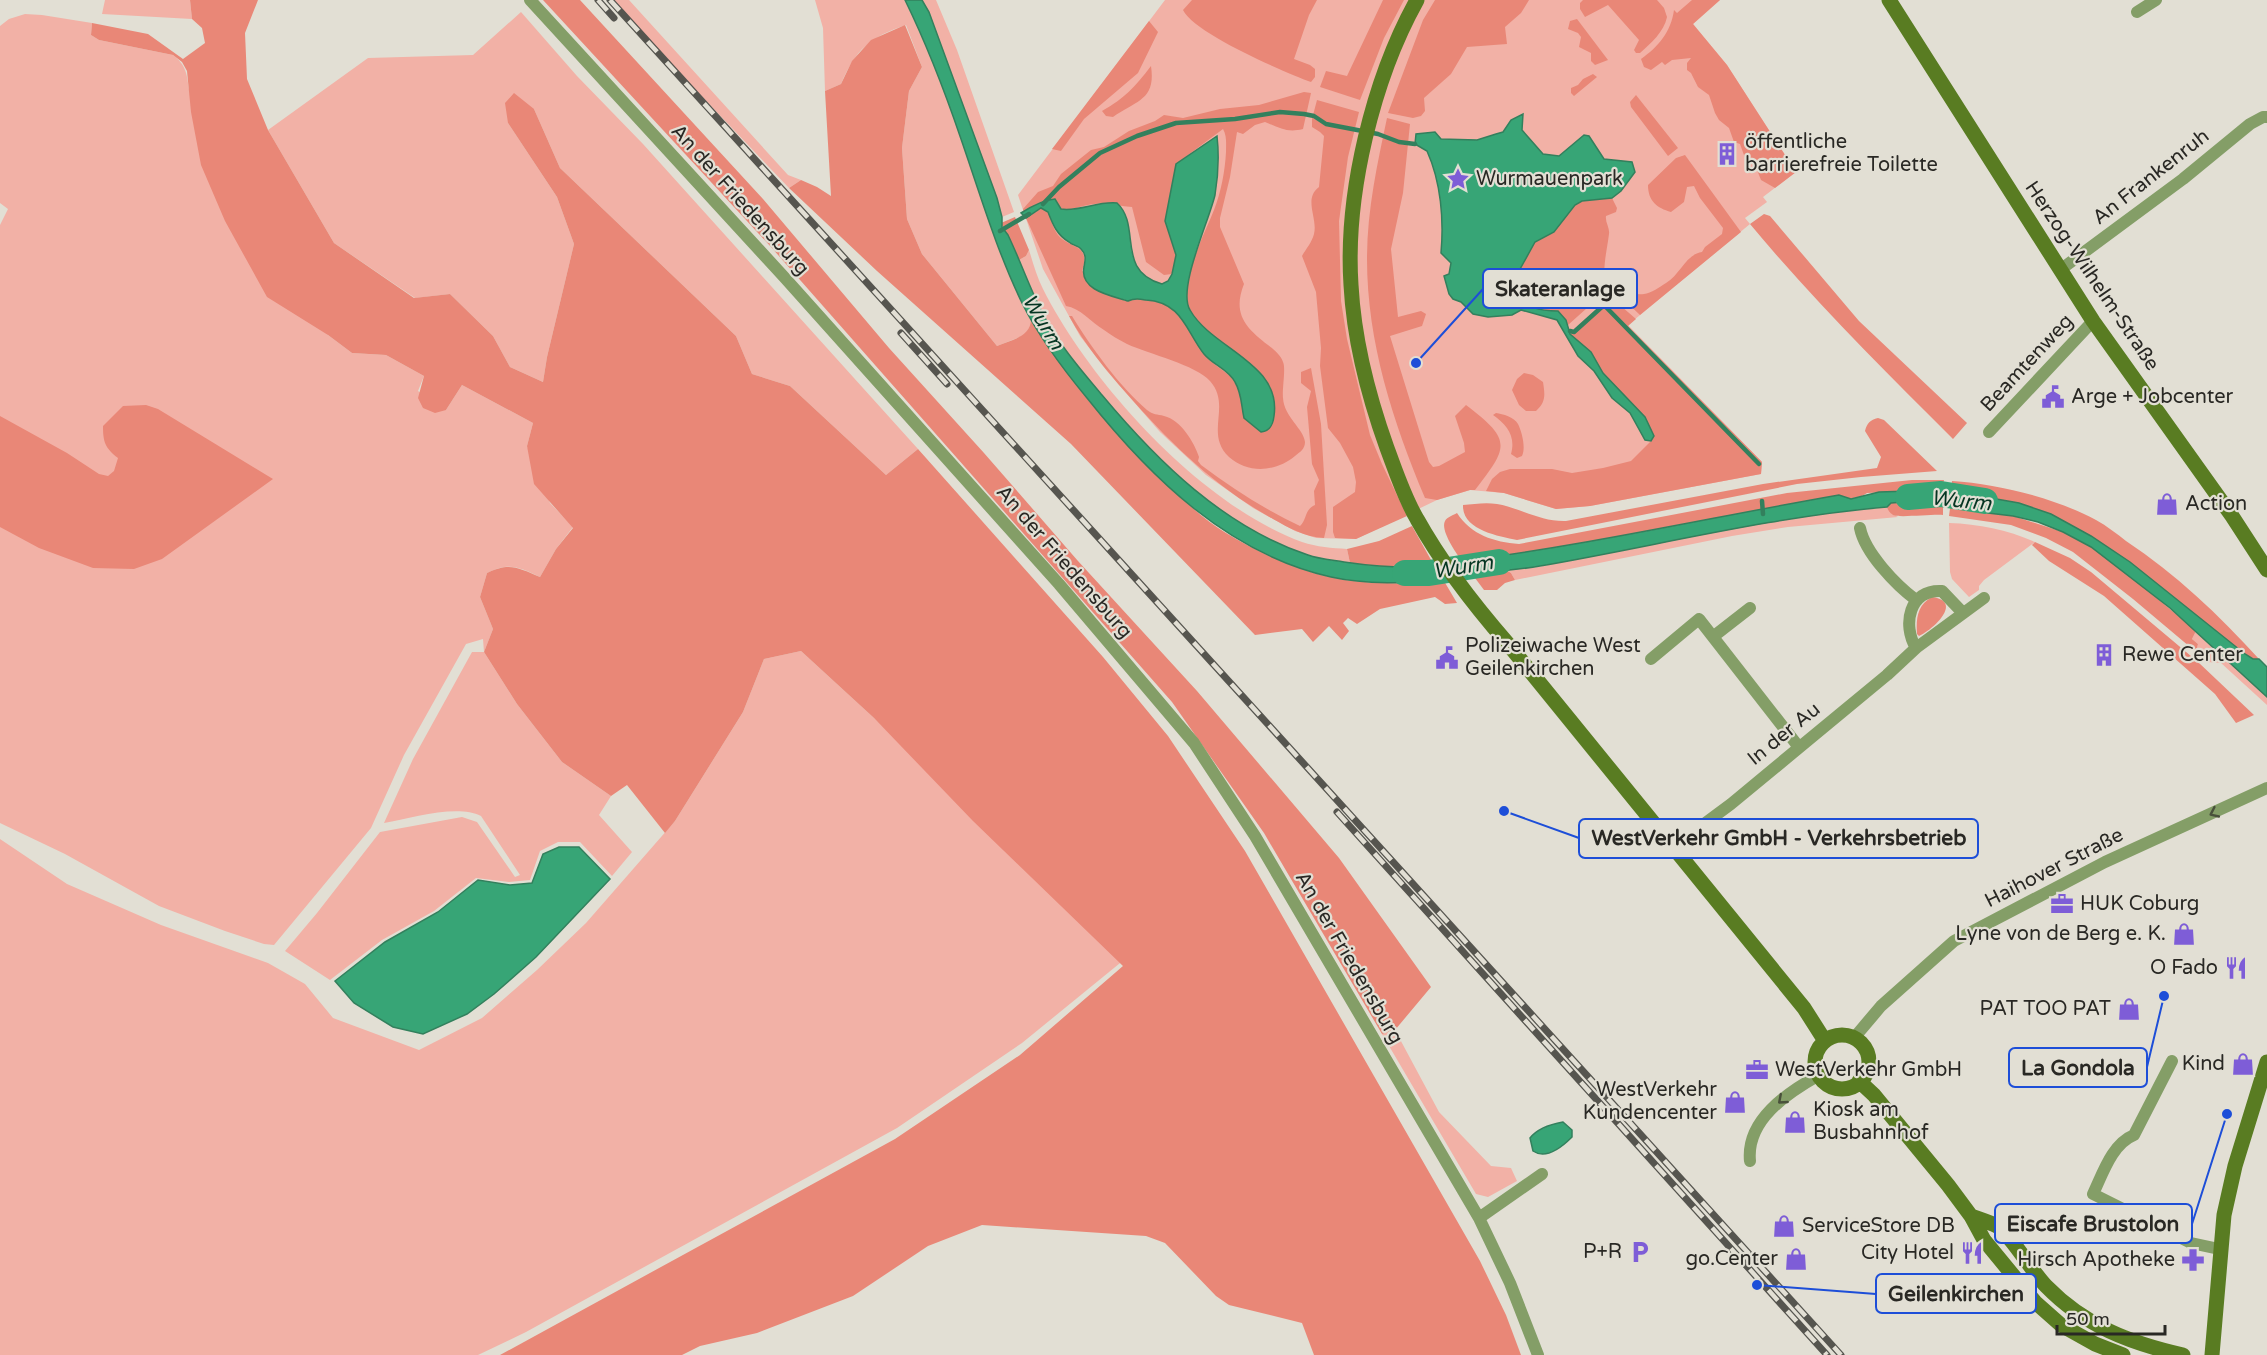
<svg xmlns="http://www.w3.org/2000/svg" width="2267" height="1355" font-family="'Varela Round',sans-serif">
<rect width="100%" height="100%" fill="#e2dfd4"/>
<path fill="#f2b1a6" d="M105,0H190L192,19L102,14Z
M610,0H629L788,175L801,180L789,188Z
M815,0H905L938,72L995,237L1023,305L1031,319V325L1025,335L997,346L922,254L907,219L902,148L909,91L922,67L906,25C870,37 856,49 841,84L825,91L823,28Z
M922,0H936L957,50L1014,212L1002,217L959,93Z
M1165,0H1720L1693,24L1727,65L1796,172L1763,197L1767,202L1745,218L1750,224L1628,325L1762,462L1761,474L1590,506L1556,509L1504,493L1470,490L1437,500L1356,539L1316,538L1295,531L1253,508L1206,475L1160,432L1107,371L1080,336L1043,269L1018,195Z
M521,12L577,76L643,144L918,449L886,475L790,386L752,374L736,336L560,168L534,109L508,123L557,197L574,244L547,357L543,382L510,367L493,336L450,294L415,298L334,243L268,130L368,58L473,55Z
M25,14L42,15L92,23L91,35L99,40L173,55C186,65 187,74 189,90L328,335L352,353L386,355L424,376L418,391L446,410L462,385L533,423L527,446L550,503L573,527L556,549L540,577C518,567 510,562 487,573L480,597L493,629L484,652L517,704L562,762L611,796L599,815L632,852L612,876L580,842H558L540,851L530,880L509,882L476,878L434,911L382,940L330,980L285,951L317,913L380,832L462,817L477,822L515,877L520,875L481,816C457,804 412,818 384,823L413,759L472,652H484L483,639L466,644L404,755L371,828L274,945L264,944L225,931L159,906L65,854L0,823V225L8,209L0,203V26L9,19Z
M1029,250C1033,263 1037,277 1043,289C1091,384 1201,505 1302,542C1317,547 1332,548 1347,549L1350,563C1337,561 1322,560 1309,556C1230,533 1158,461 1105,399C1082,372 1057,343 1041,310C1033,294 1027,277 1019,260L1026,256Z
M1887,507L1892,514L1898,517L1788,527L1732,536L1515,580L1511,573L1506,570L1538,567C1654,543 1769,518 1887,507Z
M1949,523C1979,524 2008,530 2035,542L1984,580L1979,586V590L1969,597L1952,579L1950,572Z
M2196,631L2267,697V705L2221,663L2207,662L2196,652L2198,644L2192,639Z
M801,651L874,718L1125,959L1022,1043L897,1128L526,1332L478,1355H0V839L67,884L161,925L268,963L305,984L333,1018L419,1050L482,1018L537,970L586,923L675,821L743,712L764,659Z
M1395,1030L1439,1112L1491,1166L1511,1168L1517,1181L1488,1197L1476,1194L1382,1034Z"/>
<path fill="#e98777" d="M190,0H258L245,33L247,79L268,130L334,243L414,298L450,294L493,336L510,367L543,382L547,357L574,244L557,197L508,123L505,103L514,93L534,109L560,168L736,336L752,374L790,386L886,475L918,449L1103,657L1168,736L1245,851L1480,1261L1506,1315L1521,1355H1314L1302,1323L1229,1305L1216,1296L1165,1243L1146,1236L982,1225L928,1246L853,1296L757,1333L700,1346L682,1355H500L895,1139L1020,1055L1123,966L973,821L874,718L801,651L764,659L743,712L675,821L665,833L627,785L611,796L562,762L517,704L484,652L493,629L480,597L487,573C510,562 518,568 540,577L556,549L573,528L534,484L527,446L533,423L462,385L446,410L435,413L423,408L418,398L424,376L386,355L352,353L328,335L267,297L225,221L201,165L191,112L187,71L182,62L173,55L99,40L91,35L92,23L148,34L183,59L205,43L202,28L192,19Z
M543,0H580L763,199L889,348L984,453L1078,561L1197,691L1339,858L1431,987L1395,1030L1382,1034L1264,833L1172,702L771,247Z
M1192,0H1317L1309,15L1294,59L1310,65L1315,69V77L1311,82C1284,72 1195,34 1183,10Z
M1383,0H1404L1384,38L1360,100L1320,87L1326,71L1347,76Z
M1435,0H1529L1521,13L1505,27L1507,44L1467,47L1451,74L1424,98L1425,111L1421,116L1413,118L1388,113L1423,20Z
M1583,0H1657L1664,8L1667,17C1664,32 1651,43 1640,53H1636L1634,50L1639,40L1608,5L1585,17L1580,9V3Z
M1692,0H1720L1693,24L1727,65L1796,172L1775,188L1761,180L1755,165L1745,158L1740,144L1734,142L1729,128L1719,120L1715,113L1709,95L1698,87L1691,73L1687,70V63L1691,58L1672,60L1665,65L1662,62L1651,70L1644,67L1641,59C1658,47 1671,32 1674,10L1677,13Z
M1577,19L1608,60L1595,65L1591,61V53L1579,47L1581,37L1578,33L1568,29L1570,21Z
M1149,21L1158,32L1138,73L1084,119L1061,151L1052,149Z
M905,25L922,67L909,91L902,148L907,219L922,254L997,346C1011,340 1031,337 1031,319C1066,378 1111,429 1160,477C1180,496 1202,519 1226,533C1258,552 1294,569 1330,577C1367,585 1407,584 1444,581L1457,603L1445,604L1435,597L1380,609L1357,624L1348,618L1343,623L1349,631L1342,640L1329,626L1313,642L1302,629L1255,635L1071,444L877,271L789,188L801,180L817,187L831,196L825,91L841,84L852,61L871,40Z
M1151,66C1156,100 1137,100 1113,117L1106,116L1102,111C1125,98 1135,87 1151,66Z
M1593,74L1597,77L1574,96L1571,93V88L1578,85L1583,79Z
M1304,92L1311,93L1303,129C1287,133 1280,128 1265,122L1255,125L1243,134L1237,132L1230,177L1220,218V227L1244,284C1232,314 1246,328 1268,345C1273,349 1281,355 1283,362C1286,368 1282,389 1283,398C1284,417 1304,429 1305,442C1305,449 1300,452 1295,456C1276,472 1248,474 1229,457C1204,433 1232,406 1210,381C1196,365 1149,354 1127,344C1119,340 1111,335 1104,330C1091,322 1080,308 1066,306L1026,218L1042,208L1048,212C1051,219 1053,228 1058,235C1071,250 1091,243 1082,271L1120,298L1128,301C1135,298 1140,299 1147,300C1183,302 1186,332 1205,355C1223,375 1241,374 1242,406L1249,362C1228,346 1204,334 1190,311C1176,288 1205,233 1214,210C1221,192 1225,171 1226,152C1226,144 1227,136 1223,129L1176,164L1165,221L1176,255L1172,274L1164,275L1146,262L1132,207C1119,206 1107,202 1094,204C1082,205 1073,211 1061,209L1055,199C1043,200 1033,205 1024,212L1023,209L1038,192L1053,186L1061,174L1091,150L1104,147L1129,131L1155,121L1164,115L1183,118L1220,109L1259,105Z
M1636,95L1678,148L1668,156L1631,107L1630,102Z
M1317,100L1359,112L1348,157L1339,221L1341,301L1347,339L1370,435L1382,464L1407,516L1356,539L1335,538L1333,532V507L1355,492L1356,482L1353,467L1340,443L1328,428L1320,366L1321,348L1316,292L1302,256C1306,249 1312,242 1314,234C1318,218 1303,199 1319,187L1324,136L1320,132L1312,127V119Z
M1387,118L1410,124L1403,193L1391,249L1398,317L1421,311L1426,314L1422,326L1390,336L1429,462L1433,467L1439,466L1465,452L1464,443L1455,416L1466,405C1512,440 1509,446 1475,490H1470L1437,500L1425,498C1393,422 1367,342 1367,259C1367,211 1377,165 1387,118Z
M1685,155L1741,232L1640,315L1620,296C1629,292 1636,295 1644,294C1651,293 1660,287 1666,283C1680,275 1686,254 1702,252L1705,247L1722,234L1723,228L1700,198L1694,186L1687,187L1684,202L1671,212C1657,208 1648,201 1648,185L1676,158Z
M1612,198L1617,208L1616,212L1606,216C1605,222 1610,228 1609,234C1606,257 1602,267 1606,291L1568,325L1566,320L1558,311C1540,311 1525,308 1516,293L1519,271L1535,242L1554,232L1575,205L1582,201Z
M1764,214L1770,216L1859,321L1967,423L1953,439C1883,369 1813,300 1750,224Z
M1015,217L1029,250L1026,256L1019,260L1001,223Z
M1614,300L1636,319L1628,326L1762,462L1761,474L1590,506L1556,509L1504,493L1486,491L1492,479L1500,472L1510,469H1552L1572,473L1603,468L1631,461L1651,441L1603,373L1591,352L1570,334L1600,306Z
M1069,316H1072C1091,347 1119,386 1147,410C1153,415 1157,414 1164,416C1181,420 1194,442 1199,457L1198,461L1201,465C1233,489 1264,509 1300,526C1307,520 1304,510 1315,505L1314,491L1319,480L1312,464L1307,407L1311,391L1301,383V372L1311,368L1321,424L1327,525L1324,538C1305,537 1289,528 1273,519C1215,487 1170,443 1127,394C1105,369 1085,345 1069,316Z
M1524,373L1533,375L1543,382C1545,395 1546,402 1536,411H1526L1519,405L1512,390L1517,379Z
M146,405L158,409L273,479L162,559L134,569L93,568L39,548L0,527V416L67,453L99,474L108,476L114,471L118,458C105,448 103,442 103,426L123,406Z
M1496,413C1503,414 1514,417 1518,424C1522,432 1526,448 1522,456L1517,458L1511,454C1516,436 1507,425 1493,415Z
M1878,418L1884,420L1937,471L1861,477L1797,484L1517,540C1498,536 1462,530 1463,505C1474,504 1486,502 1497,504C1520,508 1541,522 1566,521L1763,484L1877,468L1881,457L1865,431C1867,423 1870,420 1878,418Z
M1912,480H1944L1942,490L1867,493C1859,499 1848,500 1839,495C1713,517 1589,545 1462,561C1456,553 1440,530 1445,521C1447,517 1454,515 1457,513C1471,535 1494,542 1519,544L1787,493Z
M1952,481C1998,484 2055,498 2096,520C2107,526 2117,534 2126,541C2176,574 2219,615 2259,659H2253L2245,654L2130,562L2091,536L1951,491Z
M1925,499H1943V515C1933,514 1898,518 1893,515C1889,512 1888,510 1887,507L1891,503Z
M1951,501L1977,505L1988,513L2013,516L2063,532L2091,547L2145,588L2196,631L2192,639L2198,644L2196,652L2133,599L2073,552L2046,538L2011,525L1949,516Z
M1412,526L1435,567L1378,568L1350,563L1347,549L1379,541Z
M2035,542L2070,558L2091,572L2198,662L2254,715L2236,723L2215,694L2104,596L2049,561L2032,545Z
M1506,570L1511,573L1515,580L1505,583L1497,590H1484L1472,574Z
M1932,597C1964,601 1933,630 1919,636L1917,634C1916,619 1917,605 1932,597Z"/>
<path fill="#37a576" stroke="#33805d" stroke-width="1.5" d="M905,0H922L929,12L997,198L1002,217V227L1008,235C1020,260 1029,286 1041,310C1056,341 1080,369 1102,395C1158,462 1224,527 1308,555C1319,559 1332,560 1344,562C1377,567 1401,568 1435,567L1444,581C1407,583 1367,585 1331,577C1228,554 1150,477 1087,398C1063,369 1040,339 1023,305C997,252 980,194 961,139C945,92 927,45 905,0Z
M1523,114L1522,130L1543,154L1559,156L1584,135L1589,136L1604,159L1632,162L1635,172L1621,191L1612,198L1582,201L1575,205L1554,232L1535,242L1519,271L1516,293C1525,308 1540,311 1558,311L1566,320L1570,334L1591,352L1603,373L1645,417L1654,436L1651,441L1645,440L1630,413L1612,398L1594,371L1578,356L1557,320L1521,310L1512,315L1488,317L1473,314L1461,302L1453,299L1449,294L1444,276L1449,274L1451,263L1441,253C1444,220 1441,182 1427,151L1415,144L1416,134L1435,132L1441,139L1477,140L1496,134L1503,132L1511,120Z
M1217,136C1219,154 1218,177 1215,195C1209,221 1177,289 1190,310C1212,349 1282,363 1274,416C1273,425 1270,431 1261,432L1244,418C1241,405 1242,394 1235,382C1228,369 1213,365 1204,354C1186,331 1182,302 1146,300C1140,299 1135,298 1128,301C1113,296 1079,291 1084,267C1085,261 1087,255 1081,249C1079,246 1072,245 1069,242C1057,235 1053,225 1048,212L1041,208L1026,218L1021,213C1032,206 1043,200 1055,199L1061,209C1079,212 1097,201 1117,203C1142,226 1115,271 1162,284L1168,281L1172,274L1176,255L1165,221L1176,164Z
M1942,490L1943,499L1891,503L1887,507C1769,517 1656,546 1540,566C1518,570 1495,571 1472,574L1462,561C1589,545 1713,517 1839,495L1851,499L1879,492Z
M1951,491L2019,503L2051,514L2091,536L2130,562L2245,654L2253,659H2259L2267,667V697L2170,608L2091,547L2063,532L2038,522L2013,516L1988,513L1977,505L1951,501Z
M559,847H579L610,879L536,957L494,994L467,1014L423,1034L393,1027L354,1003L335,981L385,942L438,912L478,880L510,885L532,883L543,854Z
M1563,1122L1572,1130V1137C1563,1146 1546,1160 1533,1151L1530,1138C1537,1129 1552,1124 1563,1122Z"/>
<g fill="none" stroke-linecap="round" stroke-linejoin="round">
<path stroke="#33805d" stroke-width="4.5" d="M1043,204L1059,187L1100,153L1137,136L1176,123L1235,119L1280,112L1304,114L1314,116L1326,124L1378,134L1399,142L1415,144
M1000,231L1029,214
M1570,331L1574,332L1604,305L1759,464
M1762,501L1763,514"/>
<path stroke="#37a576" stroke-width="26" d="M1908,497L1941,494L1985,501
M1405,573H1429L1499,562"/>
<path stroke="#849e67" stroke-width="12" d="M530,0L785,278L1059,584L1194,743L1255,836L1479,1218L1510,1283L1538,1355
M2137,12L2156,0
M2060,270L2183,179L2250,124L2263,117H2267
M1989,432L2093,321
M1860,528C1865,553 1896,585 1916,600
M1714,636L1750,608
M1916,648C1902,625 1909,589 1942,591L1963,613
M1651,659L1699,619L1798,746
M1673,847L1731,804L1887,675L1916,648L1984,598
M1854,1038L1881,1006L1954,941L2105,862L2267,788
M2172,1061L2134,1135C2112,1144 2103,1173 2093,1194L2191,1243L2219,1249
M1750,1161C1746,1120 1787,1093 1819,1075
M1479,1218L1542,1174"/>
<path stroke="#597c22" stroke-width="15" d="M1417,0C1373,79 1345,194 1351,285C1354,341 1368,395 1387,448C1396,472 1404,497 1417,519C1442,564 1474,605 1508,644L1804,1008L1825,1041
M1889,0L2093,321L2232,516L2267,570
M1815 1062a27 27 0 1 1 54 0a27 27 0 1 1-54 0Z
M1859,1081L1874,1095L1948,1185L1971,1216L1984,1240L2035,1302L2061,1325L2095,1344L2123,1355
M1971,1216C1979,1219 1989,1222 1997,1226C2012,1236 2032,1272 2046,1286C2085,1326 2130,1343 2183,1355
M2212,1355L2224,1215L2235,1166L2267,1062"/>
<g stroke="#56554f" stroke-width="7">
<path id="rail" d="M598,0L614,18
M610,0L1841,1355
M901,333L947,384
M1337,812L1827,1355"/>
</g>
<use href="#rail" stroke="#e2dfd4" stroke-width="4.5" stroke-dasharray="14" stroke-linecap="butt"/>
</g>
<defs><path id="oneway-chevron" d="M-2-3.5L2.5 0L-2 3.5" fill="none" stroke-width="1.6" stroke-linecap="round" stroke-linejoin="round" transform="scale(1.5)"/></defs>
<g stroke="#49513b">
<use href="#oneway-chevron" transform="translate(2214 813) rotate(155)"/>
<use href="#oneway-chevron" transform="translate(1782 1100) rotate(139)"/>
</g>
<defs>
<g id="building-bare" transform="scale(1.8)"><path d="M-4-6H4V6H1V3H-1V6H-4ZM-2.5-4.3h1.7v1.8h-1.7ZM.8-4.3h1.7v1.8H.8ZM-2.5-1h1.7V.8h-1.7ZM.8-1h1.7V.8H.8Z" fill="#7e5dd7" stroke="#e2dfd4" stroke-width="2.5" paint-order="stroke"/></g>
<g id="sight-bare" transform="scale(1.8)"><path d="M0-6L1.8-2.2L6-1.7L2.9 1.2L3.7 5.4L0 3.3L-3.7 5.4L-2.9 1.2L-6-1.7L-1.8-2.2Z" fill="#7e5dd7" stroke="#e2dfd4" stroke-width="2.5" paint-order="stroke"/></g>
<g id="civic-bare" transform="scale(1.8)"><path d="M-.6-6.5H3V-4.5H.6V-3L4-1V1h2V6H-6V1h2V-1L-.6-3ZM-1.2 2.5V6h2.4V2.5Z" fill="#7e5dd7" stroke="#e2dfd4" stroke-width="2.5" paint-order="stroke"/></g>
<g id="shop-bare" transform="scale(1.8)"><path d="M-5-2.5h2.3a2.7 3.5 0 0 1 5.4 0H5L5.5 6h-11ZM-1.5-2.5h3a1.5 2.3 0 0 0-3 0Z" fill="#7e5dd7" stroke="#e2dfd4" stroke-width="2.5" paint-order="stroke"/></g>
<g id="office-bare" transform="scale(1.8)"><path d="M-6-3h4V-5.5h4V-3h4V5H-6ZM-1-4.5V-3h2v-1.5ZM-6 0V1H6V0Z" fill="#7e5dd7" stroke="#e2dfd4" stroke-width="2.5" paint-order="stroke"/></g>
<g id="restaurant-bare" transform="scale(1.8)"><path d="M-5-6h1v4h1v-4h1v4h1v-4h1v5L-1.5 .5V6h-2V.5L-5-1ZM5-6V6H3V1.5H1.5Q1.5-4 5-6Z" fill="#7e5dd7" stroke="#e2dfd4" stroke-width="2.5" paint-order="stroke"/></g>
<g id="parking-bare" transform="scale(1.8)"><path d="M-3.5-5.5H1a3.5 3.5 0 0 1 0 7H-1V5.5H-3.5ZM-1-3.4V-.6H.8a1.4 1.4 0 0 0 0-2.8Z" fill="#7e5dd7" stroke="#e2dfd4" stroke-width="2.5" paint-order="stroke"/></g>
<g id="pharmacy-bare" transform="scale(1.8)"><path d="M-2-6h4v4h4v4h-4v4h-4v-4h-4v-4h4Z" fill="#7e5dd7" stroke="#e2dfd4" stroke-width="2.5" paint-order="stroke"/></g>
</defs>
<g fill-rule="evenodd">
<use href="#building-bare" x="1727" y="154"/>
<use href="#sight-bare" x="1458" y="179"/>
<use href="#civic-bare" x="2053" y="397"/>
<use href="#shop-bare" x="2167" y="504"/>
<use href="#building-bare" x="2104" y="655"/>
<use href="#civic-bare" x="1447" y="658"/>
<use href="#office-bare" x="2062" y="904"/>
<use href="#shop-bare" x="2184" y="934"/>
<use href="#restaurant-bare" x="2236" y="968"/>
<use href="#shop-bare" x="2129" y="1009"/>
<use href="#shop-bare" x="2243" y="1064"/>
<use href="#office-bare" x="1757" y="1070"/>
<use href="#shop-bare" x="1735" y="1102"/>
<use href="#shop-bare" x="1795" y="1122"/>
<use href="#shop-bare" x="1784" y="1226"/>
<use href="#parking-bare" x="1640" y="1252"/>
<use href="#restaurant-bare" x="1972" y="1253"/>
<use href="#shop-bare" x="1796" y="1259"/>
<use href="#pharmacy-bare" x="2193" y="1260"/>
</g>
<g text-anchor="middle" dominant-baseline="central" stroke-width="4.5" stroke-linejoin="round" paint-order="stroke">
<g font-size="20" fill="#292824" stroke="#e2dfd4" text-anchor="start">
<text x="1745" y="142">öffentliche<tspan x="1745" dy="23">barrierefreie Toilette</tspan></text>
<text x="1476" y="179">Wurmauenpark</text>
<text x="2071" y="397">Arge + Jobcenter</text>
<text x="2185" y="504">Action</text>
<text x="1465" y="646">Polizeiwache West<tspan x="1465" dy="23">Geilenkirchen</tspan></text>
<text x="2122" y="655">Rewe Center</text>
<text x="2080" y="904">HUK Coburg</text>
<text x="2166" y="934" text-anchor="end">Lyne von de Berg e. K.</text>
<text x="2218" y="968" text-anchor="end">O Fado</text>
<text x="2111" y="1009" text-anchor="end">PAT TOO PAT</text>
<text x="2225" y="1064" text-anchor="end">Kind</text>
<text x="1775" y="1070">WestVerkehr GmbH</text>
<text x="1717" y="1090" text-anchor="end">WestVerkehr<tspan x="1717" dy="23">Kundencenter</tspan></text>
<text x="1813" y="1110">Kiosk am<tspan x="1813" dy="23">Busbahnhof</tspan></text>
<text x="1802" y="1226">ServiceStore DB</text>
<text x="1622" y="1252" text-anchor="end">P+R</text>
<text x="1954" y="1253" text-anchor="end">City Hotel</text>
<text x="1778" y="1259" text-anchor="end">go.Center</text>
<text x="2175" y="1260" text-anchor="end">Hirsch Apotheke</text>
</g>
<g font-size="20" fill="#292824" stroke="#e2dfd4">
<text transform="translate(2151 177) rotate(-38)">An Frankenruh</text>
<text transform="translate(740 200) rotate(48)">An der Friedensburg</text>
<text transform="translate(2092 276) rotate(56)">Herzog-Wilhelm-Straße</text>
<text transform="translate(2027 363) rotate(-47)">Beamtenweg</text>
<text transform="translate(1064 562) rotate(49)">An der Friedensburg</text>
<text transform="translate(1784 734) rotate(-39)">In der Au</text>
<text transform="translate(2054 868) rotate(-27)">Haihover Straße</text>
<text transform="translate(1349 958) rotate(60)">An der Friedensburg</text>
</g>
<g font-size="21" font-style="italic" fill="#053522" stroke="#e2dfd4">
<text transform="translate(1043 322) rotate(59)">Wurm</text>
<text transform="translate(1961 501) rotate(6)">Wurm</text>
<text transform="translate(1463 567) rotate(-9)">Wurm</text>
</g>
</g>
<path fill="none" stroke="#1d4ed8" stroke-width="2" d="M1416 363L1483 289M1504 811L1579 838M2164 996L2147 1067M2227 1114L2192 1224M1757 1285L1876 1294"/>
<g fill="#1d4ed8" stroke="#e2dfd4" stroke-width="2">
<circle cx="1416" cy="363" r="6"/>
<circle cx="1504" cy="811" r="6"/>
<circle cx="2164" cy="996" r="6"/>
<circle cx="2227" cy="1114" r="6"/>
<circle cx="1757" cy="1285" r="6"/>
</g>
<g fill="#e2dfd4" stroke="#1d4ed8" stroke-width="2">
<rect x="1483" y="269" width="154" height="39" rx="6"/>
<rect x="1579" y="819" width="399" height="39" rx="6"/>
<rect x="2009" y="1048" width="138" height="39" rx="6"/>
<rect x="1995" y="1204" width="197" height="39" rx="6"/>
<rect x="1876" y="1274" width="160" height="39" rx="6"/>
</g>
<g font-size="21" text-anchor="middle" font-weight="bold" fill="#292824">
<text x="1560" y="296">Skateranlage</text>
<text x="1779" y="845">WestVerkehr GmbH - Verkehrsbetrieb</text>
<text x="2078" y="1075">La Gondola</text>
<text x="2093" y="1231">Eiscafe Brustolon</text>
<text x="1956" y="1301">Geilenkirchen</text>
</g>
<path d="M2057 1325v9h108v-9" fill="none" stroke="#292824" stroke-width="3"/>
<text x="2066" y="1325" font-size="18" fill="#292824" stroke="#e2dfd4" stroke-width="4.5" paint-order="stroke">50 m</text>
</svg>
